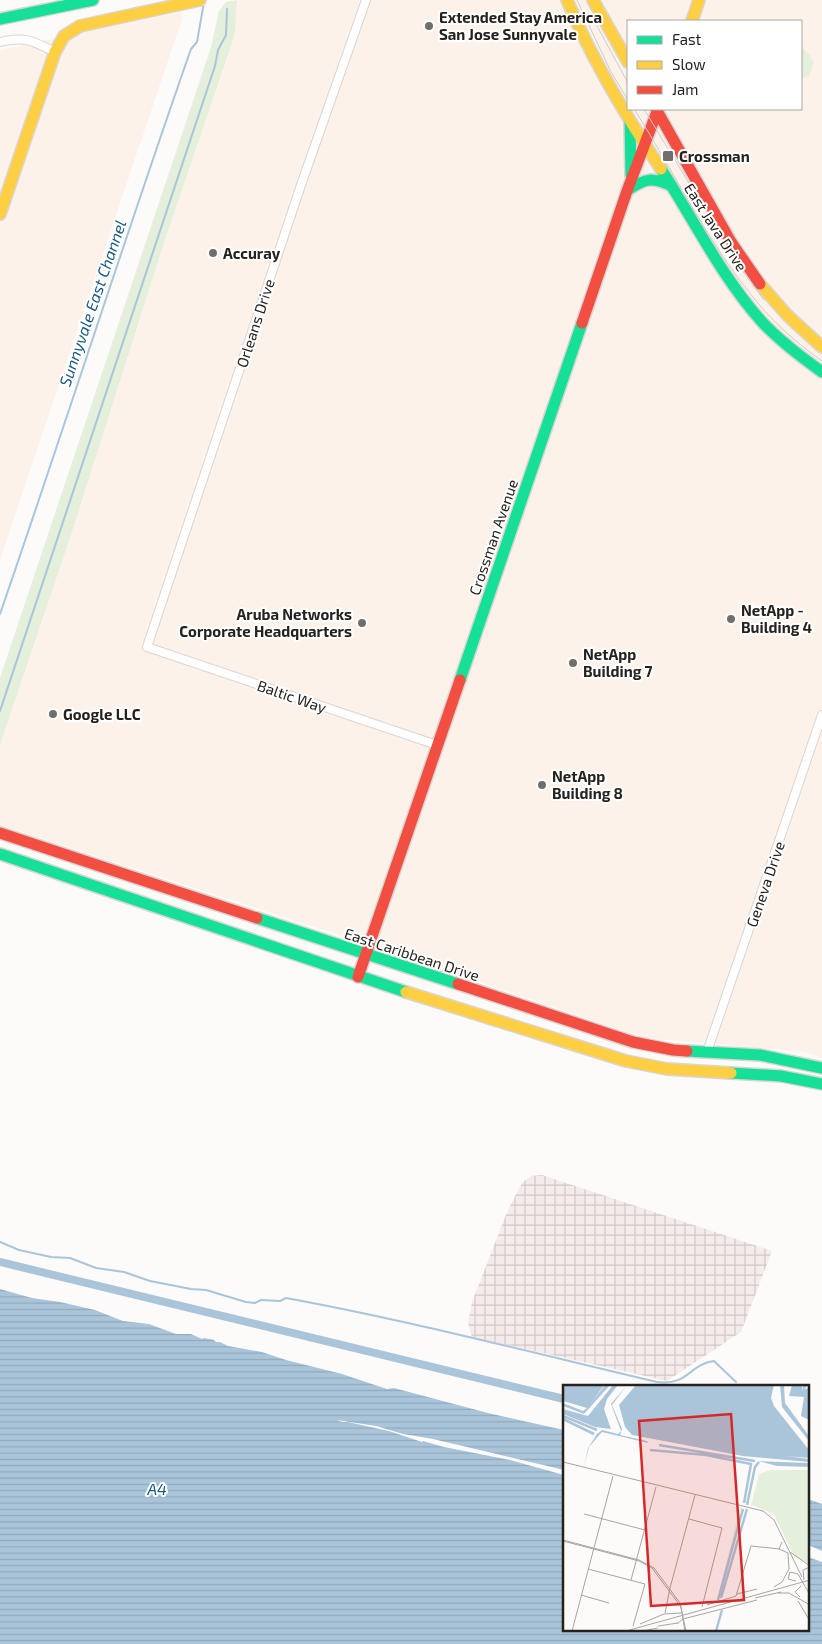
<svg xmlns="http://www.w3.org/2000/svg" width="822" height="1644" font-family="'Exo 2',sans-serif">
<defs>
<pattern id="industrial-grid" width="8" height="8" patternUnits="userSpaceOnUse" patternTransform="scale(1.25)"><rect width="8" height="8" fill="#f4ebea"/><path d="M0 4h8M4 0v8" fill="none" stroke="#d1c9c8"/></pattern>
<pattern id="water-rules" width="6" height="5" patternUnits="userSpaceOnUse" patternTransform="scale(1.25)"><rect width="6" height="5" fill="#aac5da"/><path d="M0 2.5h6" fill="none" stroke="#92a9bb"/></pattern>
</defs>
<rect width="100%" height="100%" fill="#fdfbf9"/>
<path fill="#fcf2e9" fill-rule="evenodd" d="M237,0H822V1058L805,1052L645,1038L386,950L0,825V745L72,532L162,249L232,43L235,31ZM628,21H801V109H628Z
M181,12L182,19L176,37L0,560V50Z"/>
<path fill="url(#industrial-grid)" d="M542,1175L772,1251L741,1332L667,1381L472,1337L468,1323L472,1302L507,1212L522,1183L531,1176Z"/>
<path fill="#e4f0dc" d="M237,0L235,31L232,43L162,249L72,532L0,745V678L211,47L219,11L226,2Z
M801,46L809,54L814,63L809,76L801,78Z"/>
<path fill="url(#water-rules)" d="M0,1289L32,1298L60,1302L95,1310L123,1321L149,1324L176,1334H191L202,1339L204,1338L214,1340L216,1342H220L228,1346L262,1352L286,1360L342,1374L387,1389L394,1388L488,1413L564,1430V1470L433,1439L403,1434L376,1426L337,1420L342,1422H348L389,1431L422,1442L423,1441L444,1447L510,1460L564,1475V1630H808V1557L822,1562V1644H0Z
M808,1499L822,1504V1551L808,1545Z"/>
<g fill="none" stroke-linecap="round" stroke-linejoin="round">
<path stroke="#aac5da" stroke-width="2" d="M0,614C65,426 125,237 191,49L197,42L204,2
M0,711L215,66L218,50L226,35L227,9
M0,1242L19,1250L51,1257L70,1258L96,1268L124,1272L150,1281L191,1289L206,1290L246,1302L255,1303L261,1300L280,1301L286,1298C411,1321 534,1353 657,1382C689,1386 689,1364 714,1361L736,1382"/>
<path stroke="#aac5da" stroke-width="8" d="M0,1262L564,1399"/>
<g stroke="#d9d5d3" stroke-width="10">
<path id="street" d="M366,0L301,185L147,647L437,745
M0,42C27,36 32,41 55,52
M707,1052L822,715"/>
</g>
<g stroke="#d9d5d3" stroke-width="14">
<path id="fast" d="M0,19L93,0
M630,121L631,175
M661,169C694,220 722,278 763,323C781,342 801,357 822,372
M628,190C646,178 652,177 672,186
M460,680L582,323
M0,854L406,992
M257,918L458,984
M687,1051L760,1055L822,1068
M731,1073L781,1076L822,1084"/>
</g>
<g stroke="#d9d5d3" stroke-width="14">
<path id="slow" d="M567,0C592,60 625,115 661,169
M593,0L628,62
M692,21L699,0
M0,214L55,52L64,36L80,26L200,0
M760,284L788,316L822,347
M406,992L626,1061L667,1069L731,1073"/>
</g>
<g stroke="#d9d5d3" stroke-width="14">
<path id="jam" d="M656,109L731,242L760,284
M582,323L627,191L658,109
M0,833L257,918
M358,977L460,680
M458,984L633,1042L673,1050L687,1051"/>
</g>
<use href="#street" stroke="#fffefe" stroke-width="8"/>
<use href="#fast" stroke="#16e098" stroke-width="11"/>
<use href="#slow" stroke="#ffcf43" stroke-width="11"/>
<use href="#jam" stroke="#f24e42" stroke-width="11"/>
<path stroke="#cecdcc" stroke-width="1" d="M577,0L611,72L628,100
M597,26L628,83
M634,109C675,173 708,244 757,302C776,325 798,344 822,361
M644,109L739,266L764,300"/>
</g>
<g fill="#716e6b" stroke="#fff" stroke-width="2">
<circle cx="429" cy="26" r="5"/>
<rect x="662" y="150" width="12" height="12" rx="2.5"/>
<circle cx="213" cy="253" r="5"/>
<circle cx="731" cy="619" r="5"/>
<circle cx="362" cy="623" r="5"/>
<circle cx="573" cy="663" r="5"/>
<circle cx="53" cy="714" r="5"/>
<circle cx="542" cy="785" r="5"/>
</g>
<g text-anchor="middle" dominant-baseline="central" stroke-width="4" stroke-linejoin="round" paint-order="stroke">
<g font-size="15" font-weight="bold" fill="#25221e" stroke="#fff" text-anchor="start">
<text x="439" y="17">Extended Stay America<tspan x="439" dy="17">San Jose Sunnyvale</tspan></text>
<text x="679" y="156">Crossman</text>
<text x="223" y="253">Accuray</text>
<text x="741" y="610">NetApp -<tspan x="741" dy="17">Building 4</tspan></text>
<text x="352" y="614" text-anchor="end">Aruba Networks<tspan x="352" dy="17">Corporate Headquarters</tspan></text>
<text x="583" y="654">NetApp<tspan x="583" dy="17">Building 7</tspan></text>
<text x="63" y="714">Google LLC</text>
<text x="552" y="776">NetApp<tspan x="552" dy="17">Building 8</tspan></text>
</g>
<g font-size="15" fill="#25221e" stroke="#fff">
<text transform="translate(716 227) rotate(57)">East Java Drive</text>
<text transform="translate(255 323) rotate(-72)">Orleans Drive</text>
<text transform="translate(493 537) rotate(-71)">Crossman Avenue</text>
<text transform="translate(292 696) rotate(19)">Baltic Way</text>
<text transform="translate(765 884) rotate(-71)">Geneva Drive</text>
<text transform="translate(412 954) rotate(18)">East Caribbean Drive</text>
</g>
<g font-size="16" font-style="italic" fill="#195a82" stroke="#fff">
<text transform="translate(92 303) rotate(-71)">Sunnyvale East Channel</text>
<text x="157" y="1488">A4</text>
</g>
</g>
<g transform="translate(563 1385)">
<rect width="246" height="246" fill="#fdfbf9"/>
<path d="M207,85H246V121L214,135L211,129L188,120L196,89ZM177,122L181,124L154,216L155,212Z" fill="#e4f0dc"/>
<path d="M246,121V179L231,171L213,134Z" fill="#e4f0dc"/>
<path d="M0,0H41L28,18L42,0H47L21,29L0,21V18L20,26L24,23L0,16ZM50,0H55L44,14L41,24L48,44L32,42L0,29V24L25,31ZM64,0L49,20L59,44L57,50L84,56L85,58L39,47L26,62L21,82L25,63L34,49L39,45L55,49L58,46L48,19ZM73,0H211L208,13L211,21L246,65V73L223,71L246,74V77L180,71L69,50L62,42L56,20ZM217,0H221L222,18L246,51V56L219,22ZM229,0H239L240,7V0H246L241,4L246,3V35L238,31L241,12L226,11ZM195,76L246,78V82L214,81Z" fill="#aac5da"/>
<path fill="none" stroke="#aac5da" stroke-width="2.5" d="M0,31L34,45M0,34L31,49M96,60L192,76M87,65L143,70L188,79L181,118M184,120L192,82L196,77M158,213L184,124M155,215L180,124M153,246L159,225"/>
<path fill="none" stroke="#a7a4a1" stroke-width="1" d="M0,77L200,126L211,135L239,192M21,129L82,145M126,134L159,143L139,222M0,155L76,175L91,183L117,218L123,246M0,156L76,176L89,183L118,222L122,246M219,157L216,164L225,168M227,167L247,181M25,184L82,199L70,241M68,195L93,102M241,195L240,185L247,182M233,196L225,194L227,187L235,189L247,210M211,202L219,197L226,184L225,168M107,203L132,110M215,208H226L247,220M174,209L194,204M18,210L46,218M237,212L232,207L238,201M192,213L218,207M235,216L247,236M144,220L173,211L188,161L217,164M102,228L107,203M77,239L101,229L118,228M114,239L120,234L194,215M95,241L115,238M9,246L50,91M63,246L247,195M79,246L95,243"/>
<path fill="#d62828" fill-opacity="0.15" stroke="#d62828" stroke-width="2.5" d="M168,29L181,215L88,221L76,36Z"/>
<rect width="246" height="246" fill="none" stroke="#25221e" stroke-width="2.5"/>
</g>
<rect x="627" y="20" width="175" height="90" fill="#ffffff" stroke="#a8a7a5"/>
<rect x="637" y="36" width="25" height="8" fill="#16e098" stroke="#a8a7a5"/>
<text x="672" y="45" font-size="15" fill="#25221e">Fast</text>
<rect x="637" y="61" width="25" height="8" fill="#ffcf43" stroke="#a8a7a5"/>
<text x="672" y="70" font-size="15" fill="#25221e">Slow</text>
<rect x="637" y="86" width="25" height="8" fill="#f24e42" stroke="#a8a7a5"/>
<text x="672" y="95" font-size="15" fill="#25221e">Jam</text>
</svg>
